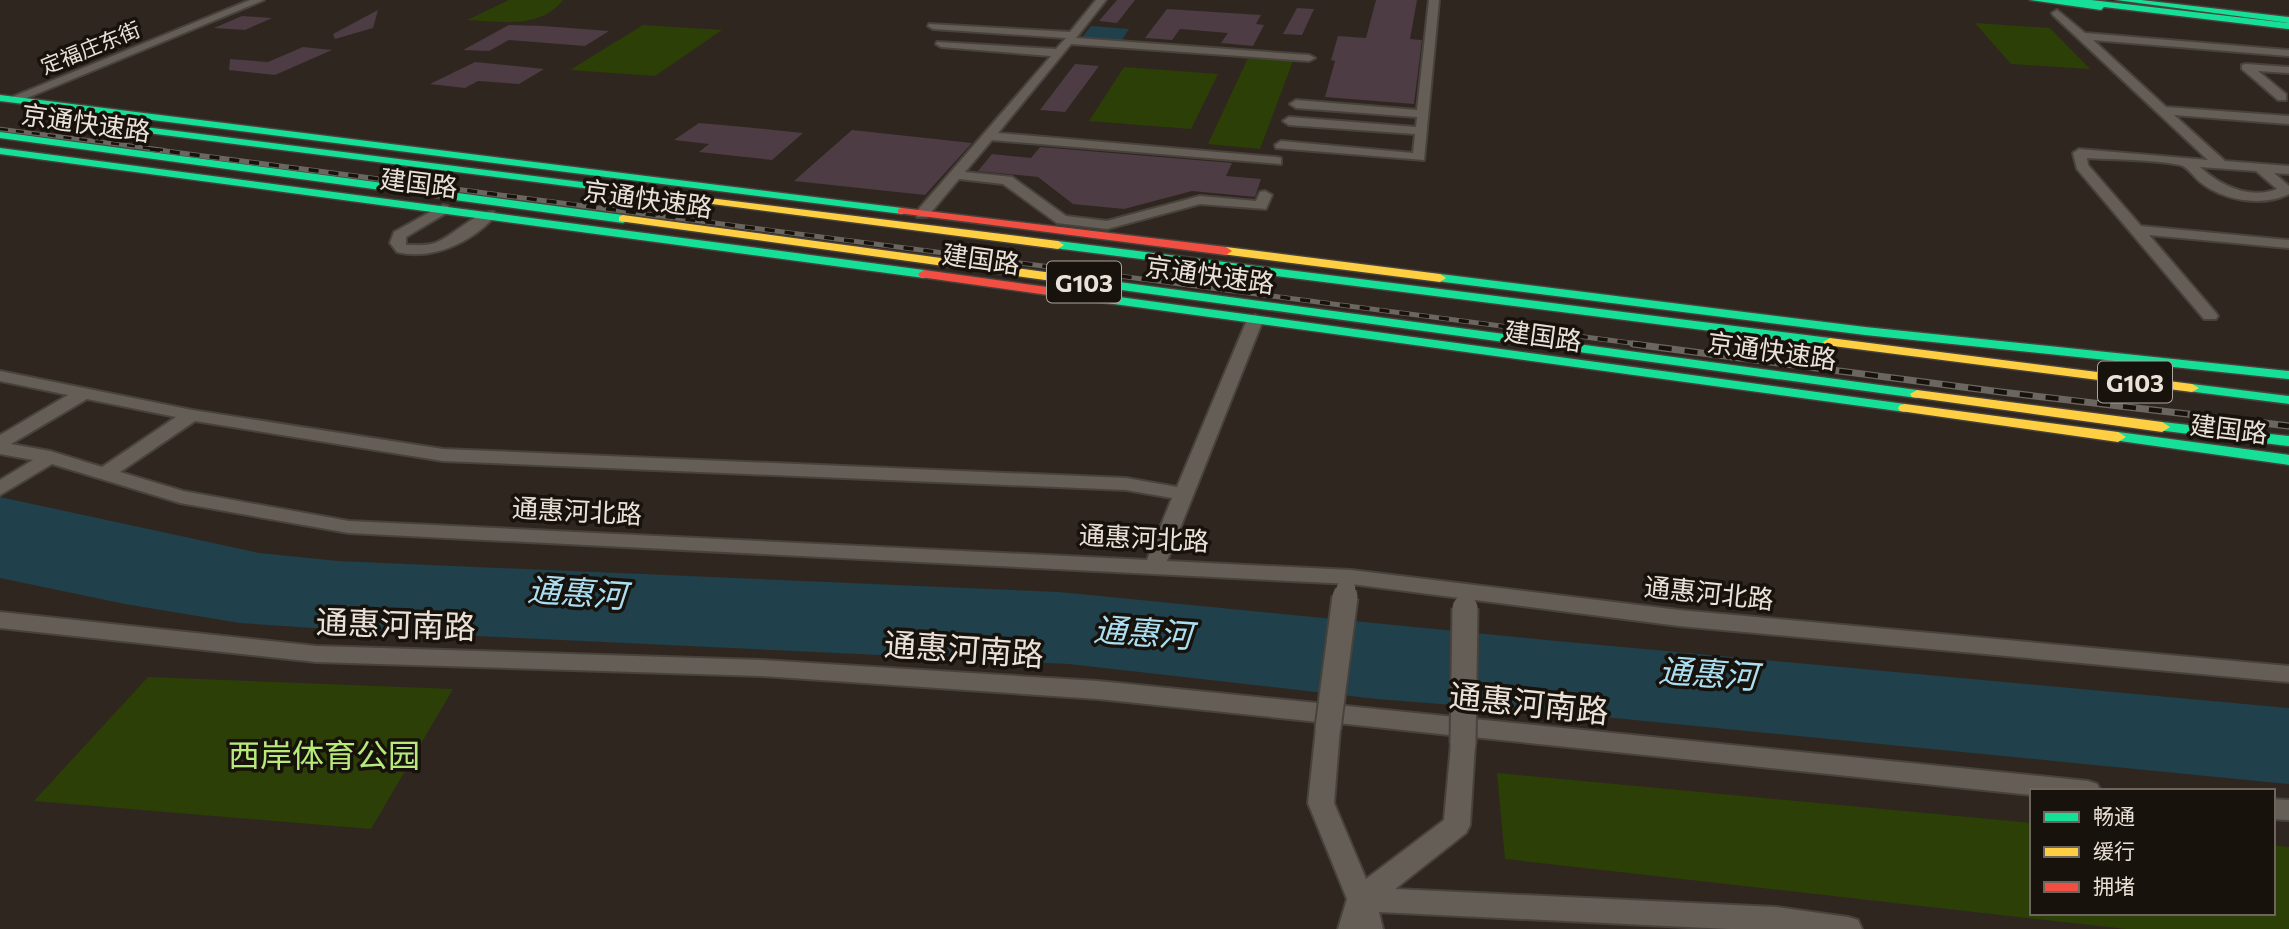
<svg xmlns="http://www.w3.org/2000/svg" width="2289" height="929" font-family="Commissioner,'Noto Sans SC',sans-serif">
<rect width="100%" height="100%" fill="#2f271f"/>
<path fill="#2c3f07" d="M509,0H563C539,30 501,21 467,20Z
M1975,23L2050,28L2090,69L2011,64Z
M643,25L722,30L655,76L570,70Z
M1248,58L1293,61L1260,149L1208,144Z
M1124,67L1218,74L1191,129L1089,121Z
M148,677L453,689L371,829L34,801Z
M1497,773L2032,823V913H2273V845L2289,847V929H2126L1505,859Z"/>
<path fill="#20404c" d="M1091,26L1129,29L1120,43L1080,40Z
M0,497L259,553L338,561L1059,592L1557,641L2289,708V784L1594,716L1377,699L1069,664L329,629L240,623L125,604L0,578Z"/>
<path fill="#4d3c43" d="M1117,0H1135L1117,23L1099,21Z
M1376,0H1417L1410,39L1422,40L1414,104L1325,97L1335,61L1331,60L1338,36L1366,38Z
M1297,8L1314,9L1302,35L1283,34Z
M1167,9L1261,15L1256,24L1264,25L1253,46L1221,43L1228,33L1180,29L1172,40L1145,38Z
M378,10L373,28L335,39L333,34Z
M242,16L272,18L245,30L214,28Z
M509,25L543,26L609,31L585,46L509,40L489,51L463,50Z
M303,47L332,50L275,75L229,70L230,59L268,62Z
M475,62L544,69L519,84L478,81L465,88L430,84Z
M1075,64L1099,66L1065,112L1040,110Z
M699,123L744,127L803,133L772,160L699,152L709,144L674,140Z
M852,130L972,143L925,195L794,181Z
M1040,147L1232,163L1226,176L1261,179L1255,197L1192,191L1124,209L1073,204L1038,177L978,171L992,154L1031,158Z"/>
<g fill="none" stroke-linecap="round" stroke-linejoin="round">
<g stroke="#48423c" stroke-width="4">
<path id="street" d="M250,0H264L17,102L7,99Z
M1096,0H1106L1076,38L1309,55L1315,58L1309,61L1071,44L998,133L1276,157L1281,158V164L992,140L965,172L1012,177L1066,216L1107,221L1200,196L1256,201L1260,192L1265,191L1272,195L1266,209L1200,204L1107,229L1057,223L1003,184L959,179L927,217H917V211L1051,56L941,47L936,44L937,42L1056,49L1066,38L933,29L928,26L929,24L1070,32Z
M1429,0H1439L1424,160L1276,148L1275,145L1281,141L1413,153L1415,134L1289,125L1283,121L1289,117L1416,127L1417,117L1296,108L1290,104L1296,100L1417,110Z
M2057,10L2085,33L2289,50V56L2093,40L2166,107L2289,116V124L2174,115L2225,161L2289,166V174L2274,173L2289,186V194C2263,207 2223,201 2200,182C2194,177 2188,167 2180,165C2150,159 2117,160 2087,158L2088,165L2141,226L2289,240V248L2149,235L2216,313L2218,316L2216,319H2204L2077,169L2073,153L2079,149L2208,160L2053,15L2052,13ZM2200,167L2256,171L2277,189C2250,200 2219,185 2200,167Z
M2246,64L2289,67V73L2258,71L2286,94V100H2278L2242,69V65Z
M443,205L448,206V212L406,237V245C416,245 426,246 435,243C452,237 479,209 494,212L496,215C473,242 432,261 397,252L390,243L394,232Z
M1255,315L1263,320L1167,561L1351,570L1679,610L2289,666V682L1679,626L1351,584L349,533L180,503L52,464L0,495V480L33,460L0,454V435L68,395L0,381V371L192,410L443,449L1126,478L1177,487L1247,320ZM87,399L176,417L102,467L50,451L11,444ZM195,421L443,461L1126,490L1172,498L1147,560L349,521L183,491L120,472Z
M0,612L316,646L761,660L1098,681L2088,781L2097,784L2101,791H2032V795L1472,737L1475,744L1470,825L1466,833L1395,889L1776,907L1848,917L1858,920L1862,929H1729L1379,912L1383,929H1338L1347,899L1308,803L1316,728L1319,722L1098,699L761,676L316,662L0,628ZM1338,723L1459,736L1454,737L1451,744L1444,820L1366,879L1334,803L1340,728Z
M2273,799L2289,800V820L2273,819Z"/>
</g>
<g stroke="#48423c" stroke-width="3">
<path id="fast" d="M2030,0H2091L2289,23V29L2104,7L2101,10Z
M2116,0H2141L2289,17V23Z
M0,95L902,208L908,211L902,214L0,101Z
M73,118L693,196L699,199L693,202L69,123L68,121Z
M0,132L623,215L629,219L623,223L0,138Z
M0,148L924,270L930,274L924,278L0,154Z
M1058,241L1830,338L1837,342L1830,346L1054,248V242Z
M1440,274L1865,327L2289,371V379L1865,335L1436,281L1434,278Z
M1067,275L1917,390L1924,394L1917,398L1063,282V276Z
M1097,294L1905,404L1912,408L1905,412L1092,301V295Z
M2192,384L2289,396V404L2187,391L2185,388Z
M2162,422L2289,436V446L2157,430L2154,427Z
M2118,432L2289,455V465L2113,440L2110,437Z"/>
</g>
<g stroke="#48423c" stroke-width="3">
<path id="slow" d="M693,196L1058,241L1064,245L1058,249L689,201V197Z
M623,215L1067,275L1073,279L1067,283L619,221V217Z
M1226,247L1440,274L1446,278L1440,282L1222,254V248Z
M1830,338L2192,384L2199,388L2192,392L1825,345L1823,342Z
M1917,390L2162,422L2170,427L2162,432L1912,397L1910,394Z
M1905,404L2118,432L2126,437L2118,442L1900,411L1898,408L1900,405Z"/>
</g>
<g stroke="#48423c" stroke-width="3">
<path id="jam" d="M902,208L1226,247L1232,251L1226,255L898,213V209Z
M924,270L1097,294L1104,298L1097,302L920,277L918,274Z"/>
</g>
<use href="#street" fill="#655e57" fill-rule="evenodd"/>
<use href="#fast" fill="#16e098" fill-rule="evenodd"/>
<use href="#slow" fill="#ffcf43" fill-rule="evenodd"/>
<use href="#jam" fill="#f24e42" fill-rule="evenodd"/>
<g stroke="#6b6660" stroke-width="4.5">
<path id="rail-far2" d="M0,129L163,150"/>
</g>
<g stroke="#6b6660" stroke-width="5">
<path id="rail-far1" d="M150,149L1646,345"/>
</g>
<g stroke="#6b6660" stroke-width="7">
<path id="rail" d="M1633,344L2001,392L2289,426"/>
</g>
<use href="#rail-far2" stroke="#18120c" stroke-width="2.5" stroke-dasharray="8" stroke-linecap="butt"/>
<use href="#rail-far1" stroke="#18120c" stroke-width="3.5" stroke-dasharray="10" stroke-linecap="butt"/>
<use href="#rail" stroke="#18120c" stroke-width="4.5" stroke-dasharray="13" stroke-linecap="butt"/>
<g stroke="#48423c" stroke-width="23" stroke-linecap="butt">
<path id="street-bridge-far1" d="M1345,599L1346,589"/>
</g>
<g stroke="#48423c" stroke-width="29" stroke-linecap="butt">
<path id="street-bridge" d="M1328,728L1345,597
M1463,744L1465,608"/>
</g>
<use href="#street-bridge-far1" stroke="#655e57" stroke-width="19"/>
<use href="#street-bridge" stroke="#655e57" stroke-width="25"/>
</g>
<g text-anchor="middle" dominant-baseline="central" stroke-width="7" stroke-linejoin="round" paint-order="stroke">
<g font-size="21" fill="#eae2d8" stroke="#18120c">
<text transform="translate(90 47) rotate(-22)">定福庄东街</text>
</g>
<g fill="#18120c" stroke="#aba49b" stroke-width="2">
<rect x="1047" y="261.5" width="74" height="41" rx="5"/>
<rect x="2098" y="361.5" width="74" height="41" rx="5"/>
</g>
<g font-size="24" font-weight="bold" fill="#eae2d8">
<text x="1084" y="282">G103</text>
<text x="2135" y="382">G103</text>
</g>
<g font-size="26" fill="#eae2d8" stroke="#18120c">
<text transform="translate(86 122) rotate(8)">京通快速路</text>
<text transform="translate(419 182) rotate(7)">建国路</text>
<text transform="translate(648 198) rotate(8)">京通快速路</text>
<text transform="translate(981 258) rotate(8)">建国路</text>
<text transform="translate(1210 274) rotate(8)">京通快速路</text>
<text transform="translate(1543 335) rotate(8)">建国路</text>
<text transform="translate(1772 350) rotate(8)">京通快速路</text>
<text transform="translate(2229 428) rotate(7)">建国路</text>
<text transform="translate(577 510) rotate(3)">通惠河北路</text>
<text transform="translate(1144 537) rotate(3)">通惠河北路</text>
<text transform="translate(1709 592) rotate(6)">通惠河北路</text>
</g>
<g font-size="32" fill="#eae2d8" stroke="#18120c">
<text transform="translate(396 623) rotate(2)">通惠河南路</text>
<text transform="translate(964 648) rotate(4)">通惠河南路</text>
<text transform="translate(1529 702) rotate(6)">通惠河南路</text>
</g>
<g font-size="32" fill="#b8ea7b" stroke="#18120c">
<text x="324" y="754">西岸体育公园</text>
</g>
<g font-size="33" font-style="italic" fill="#aadef1" stroke="#18120c">
<text transform="translate(577 591) rotate(4)">通惠河</text>
<text transform="translate(1143 631) rotate(4)">通惠河</text>
<text transform="translate(1708 672) rotate(4)">通惠河</text>
</g>
</g>
<rect x="2030" y="789" width="245" height="126" fill="#18120c" stroke="#6c655e" stroke-width="2"/>
<rect x="2044" y="812" width="35" height="10" fill="#16e098" stroke="#6c655e" stroke-width="2"/>
<text x="2093" y="824" font-size="21" fill="#eae2d8">畅通</text>
<rect x="2044" y="847" width="35" height="10" fill="#ffcf43" stroke="#6c655e" stroke-width="2"/>
<text x="2093" y="859" font-size="21" fill="#eae2d8">缓行</text>
<rect x="2044" y="882" width="35" height="10" fill="#f24e42" stroke="#6c655e" stroke-width="2"/>
<text x="2093" y="894" font-size="21" fill="#eae2d8">拥堵</text>
</svg>
